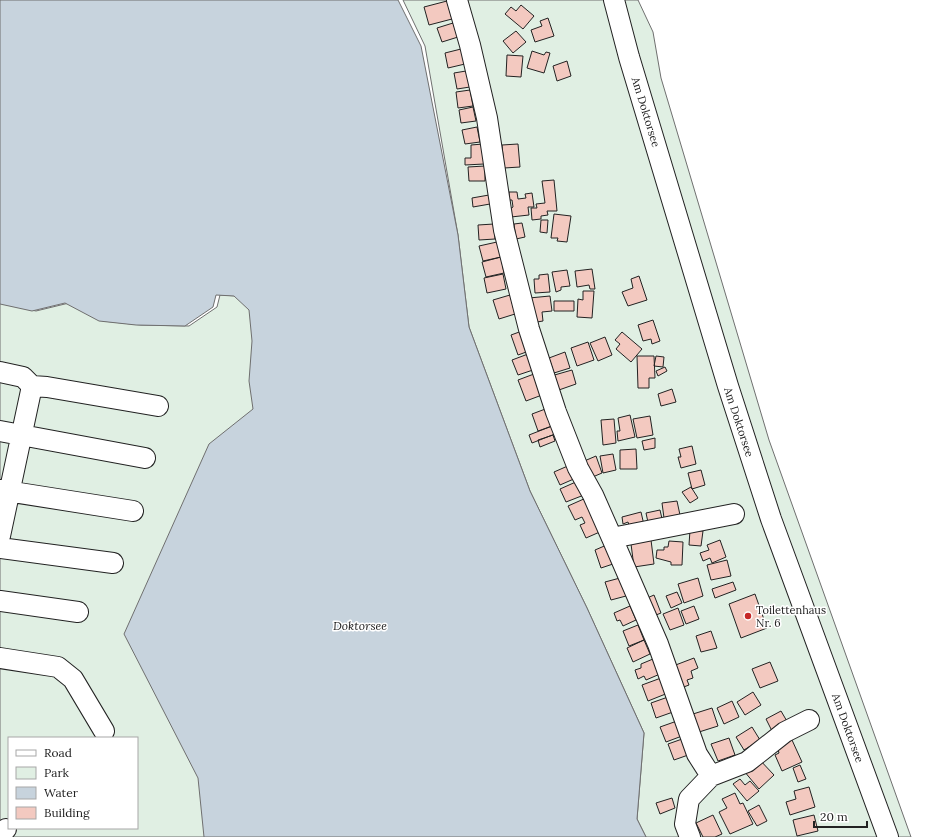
<svg xmlns="http://www.w3.org/2000/svg" width="950" height="837" font-family="Lora,serif">
<rect width="100%" height="100%" fill="#fff"/>
<path fill="#e0efe3" stroke="#6f6f6f" fill-rule="evenodd" d="M403,0H638L653,32L661,78L769,440L911,837H646L637,819L644,733L587,608L530,491L469,327L458,235L425,46Z
M220,295L238,296L253,310L257,409L202,779L206,837H0V303L36,311L69,303L103,321L141,325L189,326L217,307ZM9,738H137V828H9Z"/>
<path fill="#c7d3dd" stroke="#6f6f6f" d="M0,0H398L421,46L458,235L469,327L530,491L587,608L644,733L637,819L646,837H204L198,778L124,634L209,444L253,409L249,381L252,341L249,310L234,296L216,295L213,307L185,326L136,325L99,321L65,303L32,311L0,304Z"/>
<path fill="#f3c9c0" stroke="#222" d="M447,1L452,19L429,25L424,7Z
M521,5L534,16L523,29L505,14L511,7L516,11Z
M548,18L554,36L535,42L531,30L542,26L540,21Z
M453,23L458,37L442,42L437,28Z
M516,31L526,42L513,53L503,41Z
M461,49L465,64L448,68L445,53Z
M532,51L544,55L546,52L550,53L544,73L527,68Z
M507,55L523,56L521,77L506,76Z
M567,61L571,76L557,81L553,66Z
M466,71L470,87L457,89L454,73Z
M470,90L473,106L458,108L456,92Z
M473,107L476,121L461,123L459,110Z
M477,127L480,142L465,144L462,130Z
M483,144L484,164L465,165V158H471V145Z
M518,144L520,167L504,168L502,145Z
M485,166V181H469L468,167Z
M554,180L557,211H547L548,215L541,216V219L532,220L531,208H537L536,204L545,203L542,181Z
M509,192H517L518,199L526,198L525,194L532,193L534,207H528L529,215L511,217L510,209L513,207L512,200H509Z
M489,195L490,204L473,207L472,198Z
M554,214L571,216L567,242L557,241L558,238H551Z
M541,220H548L547,233L540,232Z
M522,223L525,237L516,239L514,224Z
M494,224L495,239L479,240L478,225Z
M497,242L501,257L483,261L479,246Z
M501,257L504,273L486,277L482,262Z
M592,269L595,289H590L589,285L577,287L575,271Z
M567,270L570,286L561,287V290L556,292L552,272Z
M503,274L506,289L487,293L484,278Z
M548,274L550,292L535,293L534,279H539V275Z
M639,276L647,300L628,306L622,292L633,288L631,279Z
M583,291H594L592,318L577,317L578,299L583,300Z
M510,295L515,314L499,319L493,300Z
M550,296L552,311L542,312L543,321L531,323L529,298Z
M554,301H574V311H554Z
M653,320L660,341L652,344L651,339L643,341L638,325Z
M522,331L529,351L518,355L511,335Z
M622,332L642,349L631,362L616,349L620,344L615,340Z
M605,337L612,355L598,361L590,343Z
M588,342L594,360L577,366L571,348Z
M565,352L570,368L554,373L549,358Z
M528,354L533,370L518,375L512,360Z
M637,356H654L655,378H649V388H638Z
M656,356L664,357L663,367L654,366Z
M665,367L667,371L658,376L656,371Z
M572,370L576,384L556,391L551,376Z
M534,374L542,395L526,401L518,380Z
M672,389L676,402L661,406L658,394Z
M548,408L555,425L538,431L532,414Z
M630,415L635,437L618,441L617,431H620L618,418Z
M650,416L653,435L637,438L633,419Z
M614,419L616,443L603,445L601,420Z
M552,426L555,434L532,443L529,435Z
M553,435L555,441L540,447L538,440Z
M655,438V448L644,450L642,441Z
M692,446L696,464L681,468L678,457H681L679,449Z
M636,449L637,469H620V450Z
M613,454L616,470L603,473L600,456Z
M596,456L602,473L588,479L582,462Z
M570,465L576,478L560,485L554,472Z
M701,470L705,485L692,489L688,473Z
M578,481L584,495L566,502L560,489Z
M691,487L698,498L690,503L682,492Z
M586,498L602,531L586,538L580,525L585,523L582,517L575,520L568,506Z
M677,501L680,515L664,518L662,503Z
M660,510L663,523L649,527L646,513Z
M641,512L644,525L630,528L628,522L623,524L622,517Z
M690,530L703,531L701,546L689,545Z
M651,540L654,564L634,567L631,544Z
M720,540L726,557L712,563L710,558L703,561L700,553L709,550L707,545Z
M669,541L683,542L682,565H671V562L656,558L657,550H664V547H668Z
M609,544L616,563L601,568L595,550Z
M727,560L731,576L711,580L707,565Z
M620,578L626,596L611,600L605,582Z
M698,578L703,596L684,603L678,584Z
M733,582L736,590L715,598L712,589Z
M677,592L682,603L671,608L666,596Z
M755,594L767,628L741,638L729,604Z
M654,595L661,613L651,617L645,599Z
M630,606L636,620L623,626L620,620L617,621L614,613Z
M694,606L699,619L686,624L681,611Z
M678,608L684,625L670,630L663,614Z
M638,625L644,640L629,646L623,631Z
M711,631L717,648L701,652L696,636Z
M644,640L650,654L633,662L627,648Z
M694,658L698,668L691,671L693,678L687,680L689,685L681,688L673,666Z
M653,659L660,674L646,680L644,676L638,679L635,670L641,668V664Z
M770,662L778,681L760,688L752,669Z
M661,678L668,693L648,701L642,685Z
M753,692L761,705L745,715L737,702Z
M668,697L673,712L656,718L651,703Z
M732,701L739,717L724,724L717,708Z
M712,708L718,726L699,732L693,714Z
M781,711L788,723L772,731L766,719Z
M677,721L682,736L666,742L660,727Z
M752,727L760,740L744,750L736,737Z
M685,738L691,754L674,760L668,744Z
M729,738L735,755L718,761L711,744Z
M792,740L802,762L782,771L775,755L779,753L777,746Z
M758,758L774,775L759,789L744,771Z
M800,765L806,779L798,782L793,768Z
M740,779L745,785L750,781L759,791L747,801L733,784Z
M809,787L815,807L790,815L786,802L796,799L794,791Z
M735,793L740,804L743,803L753,824L730,834L719,812L727,808L722,799Z
M672,798L675,808L660,814L656,803Z
M759,805L767,821L757,826L748,811Z
M713,815L722,834L715,837H703L696,823Z
M814,815L818,831L797,836L793,820Z"/>
<g fill="none" stroke-linecap="round" stroke-linejoin="round">
<g stroke="#222" stroke-width="22">
<path id="minor" d="M457,0L470,45L487,118L504,230L529,329L556,412L578,468L593,495L612,538L658,644L697,754L711,776L747,762L785,732L809,720
M614,0L629,57L728,386L771,519L888,837
M0,372L23,377L32,386L47,387L158,406
M0,431L145,458
M0,490L133,511
M0,536L32,386
M612,538L734,514
M0,548L113,563
M0,601L78,612
M0,658L58,667L73,679L104,731
M0,835L6,829
M690,837L685,824L689,799L711,776"/>
</g>
<use href="#minor" stroke="#fff" stroke-width="20"/>
</g>
<circle fill="#c62828" stroke="#fff" stroke-width="1.5" cx="748" cy="616" r="4"/>
<g text-anchor="middle" dominant-baseline="central" stroke-width="3" stroke-linejoin="round" paint-order="stroke">
<g font-size="11" fill="#222" stroke="#fff">
<text transform="translate(646 112) rotate(73)">Am Doktorsee</text>
<text transform="translate(739 422) rotate(72)">Am Doktorsee</text>
<text transform="translate(848 728) rotate(70)">Am Doktorsee</text>
</g>
<g font-size="11" fill="#222" stroke="#fff" text-anchor="start">
<text x="756" y="610">Toilettenhaus<tspan x="756" dy="13">Nr. 6</tspan></text>
</g>
<g font-size="12" font-style="italic" fill="#222" stroke="#fff">
<text x="360" y="625">Doktorsee</text>
</g>
</g>
<rect x="8" y="737" width="130" height="92" fill="#ffffff" stroke="#a7a7a7"/>
<rect x="16" y="750" width="20" height="6" fill="#ffffff" stroke="#a7a7a7"/>
<text x="44" y="757" font-size="12" fill="#222222">Road</text>
<rect x="16" y="767" width="20" height="12" fill="#e0efe3" stroke="#a7a7a7"/>
<text x="44" y="777" font-size="12" fill="#222222">Park</text>
<rect x="16" y="787" width="20" height="12" fill="#c7d3dd" stroke="#a7a7a7"/>
<text x="44" y="797" font-size="12" fill="#222222">Water</text>
<rect x="16" y="807" width="20" height="12" fill="#f3c9c0" stroke="#a7a7a7"/>
<text x="44" y="817" font-size="12" fill="#222222">Building</text>
<path d="M814 821v6h53v-6" fill="none" stroke="#222222" stroke-width="2"/>
<text x="820" y="821" font-size="12" fill="#222222" stroke="#ffffff" stroke-width="3" paint-order="stroke">20 m</text>
</svg>
